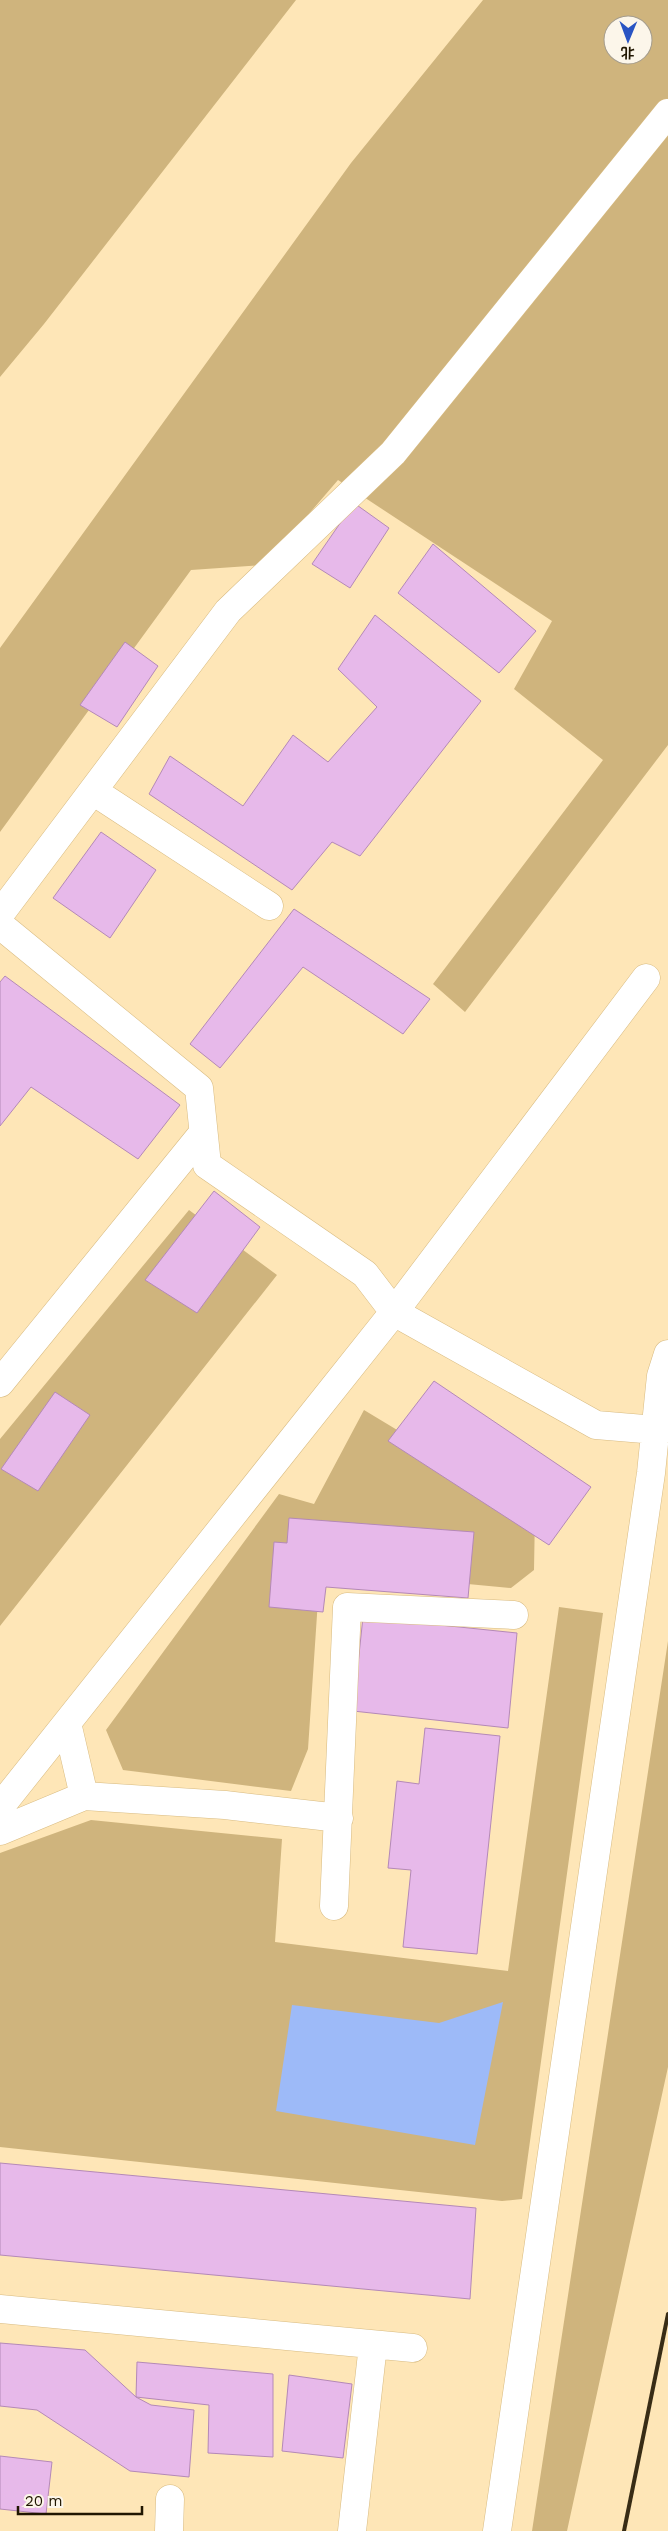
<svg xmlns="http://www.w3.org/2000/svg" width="668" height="2531" font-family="'Work Sans','Noto Sans SC',sans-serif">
<rect width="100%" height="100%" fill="#fee6b7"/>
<path fill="#cfb47d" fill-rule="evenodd" d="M0,0H296L44,324L0,377Z
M483,0H668V745L465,1012L433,984L603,760L514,689L552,621L338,480L265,565L191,570L0,832V648L351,163ZM613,25H643V55H613Z
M189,1210L277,1275L0,1626V1439Z
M364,1410L535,1513L534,1570L511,1588L320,1570L308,1749L291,1791L123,1770L106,1730L279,1494L314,1504Z
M559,1607L603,1613L522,2199L502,2201L0,2147V1853L91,1820L282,1839L275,1942L508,1971Z
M668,1641V2067L567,2531H532Z"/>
<path fill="#9dbaf8" d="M503,2002L475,2145L276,2111L292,2005L439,2023Z"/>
<path fill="#e7b9ea" stroke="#b489b7" d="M354,503L389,528L350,588L312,564Z
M433,544L536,631L499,673L398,593Z
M375,615L481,701L360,856L332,842L292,890L149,794L170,756L243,806L293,735L328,762L377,707L338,669Z
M125,642L158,666L117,727L80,705Z
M101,832L156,870L110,938L53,898Z
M294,909L430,999L403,1034L303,967L220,1068L190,1044Z
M5,976L180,1105L138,1159L31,1087L0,1126V982Z
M214,1191L260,1227L197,1313L145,1280Z
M434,1381L591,1487L549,1545L388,1441Z
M55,1392L90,1415L38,1491L1,1469Z
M289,1518L474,1532L468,1598L326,1587L323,1612L269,1607L274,1542L287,1543Z
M363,1617L517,1633L508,1728L353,1711Z
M425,1728L500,1736L477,1954L403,1947L411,1870L388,1868L397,1781L419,1784Z
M0,2163L476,2208L470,2299L0,2255Z
M0,2343L85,2350L136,2397L151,2405L194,2410L189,2477L130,2471L37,2410L0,2406Z
M137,2362L273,2374V2457L208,2453L209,2405L136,2397Z
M289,2375L352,2384L343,2458L282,2451Z
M0,2456L52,2462L46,2514L0,2509Z"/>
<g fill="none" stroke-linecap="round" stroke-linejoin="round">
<g stroke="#d8bb81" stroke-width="29">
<path id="minor" d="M93,791L269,906
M0,914L228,611L393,453L668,113
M0,925L199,1088L207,1165L365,1274L394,1312L596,1425L656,1430L668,1428
M0,1383L203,1133
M67,1723L84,1796
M0,1807L394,1312L646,978
M0,1831L84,1796L225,1805L339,1818
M334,1906L347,1607L514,1615
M0,2309L413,2348
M169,2531L170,2499
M352,2531L373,2345
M497,2531L651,1473L661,1376L668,1354"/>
</g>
<use href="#minor" stroke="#fff" stroke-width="28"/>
<path stroke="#382c15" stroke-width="4" d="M624,2531L668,2314"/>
</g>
<g transform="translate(628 40) rotate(181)"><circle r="24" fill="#fcf6ea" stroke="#a49c8d"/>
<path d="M0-4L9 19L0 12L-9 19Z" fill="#2954c3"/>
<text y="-8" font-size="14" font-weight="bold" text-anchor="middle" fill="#201601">北</text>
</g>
<path d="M18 2506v8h124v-8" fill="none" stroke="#201601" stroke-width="2.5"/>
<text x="25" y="2506" font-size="15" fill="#201601" stroke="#fcf6ea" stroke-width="4" paint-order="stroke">20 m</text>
</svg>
